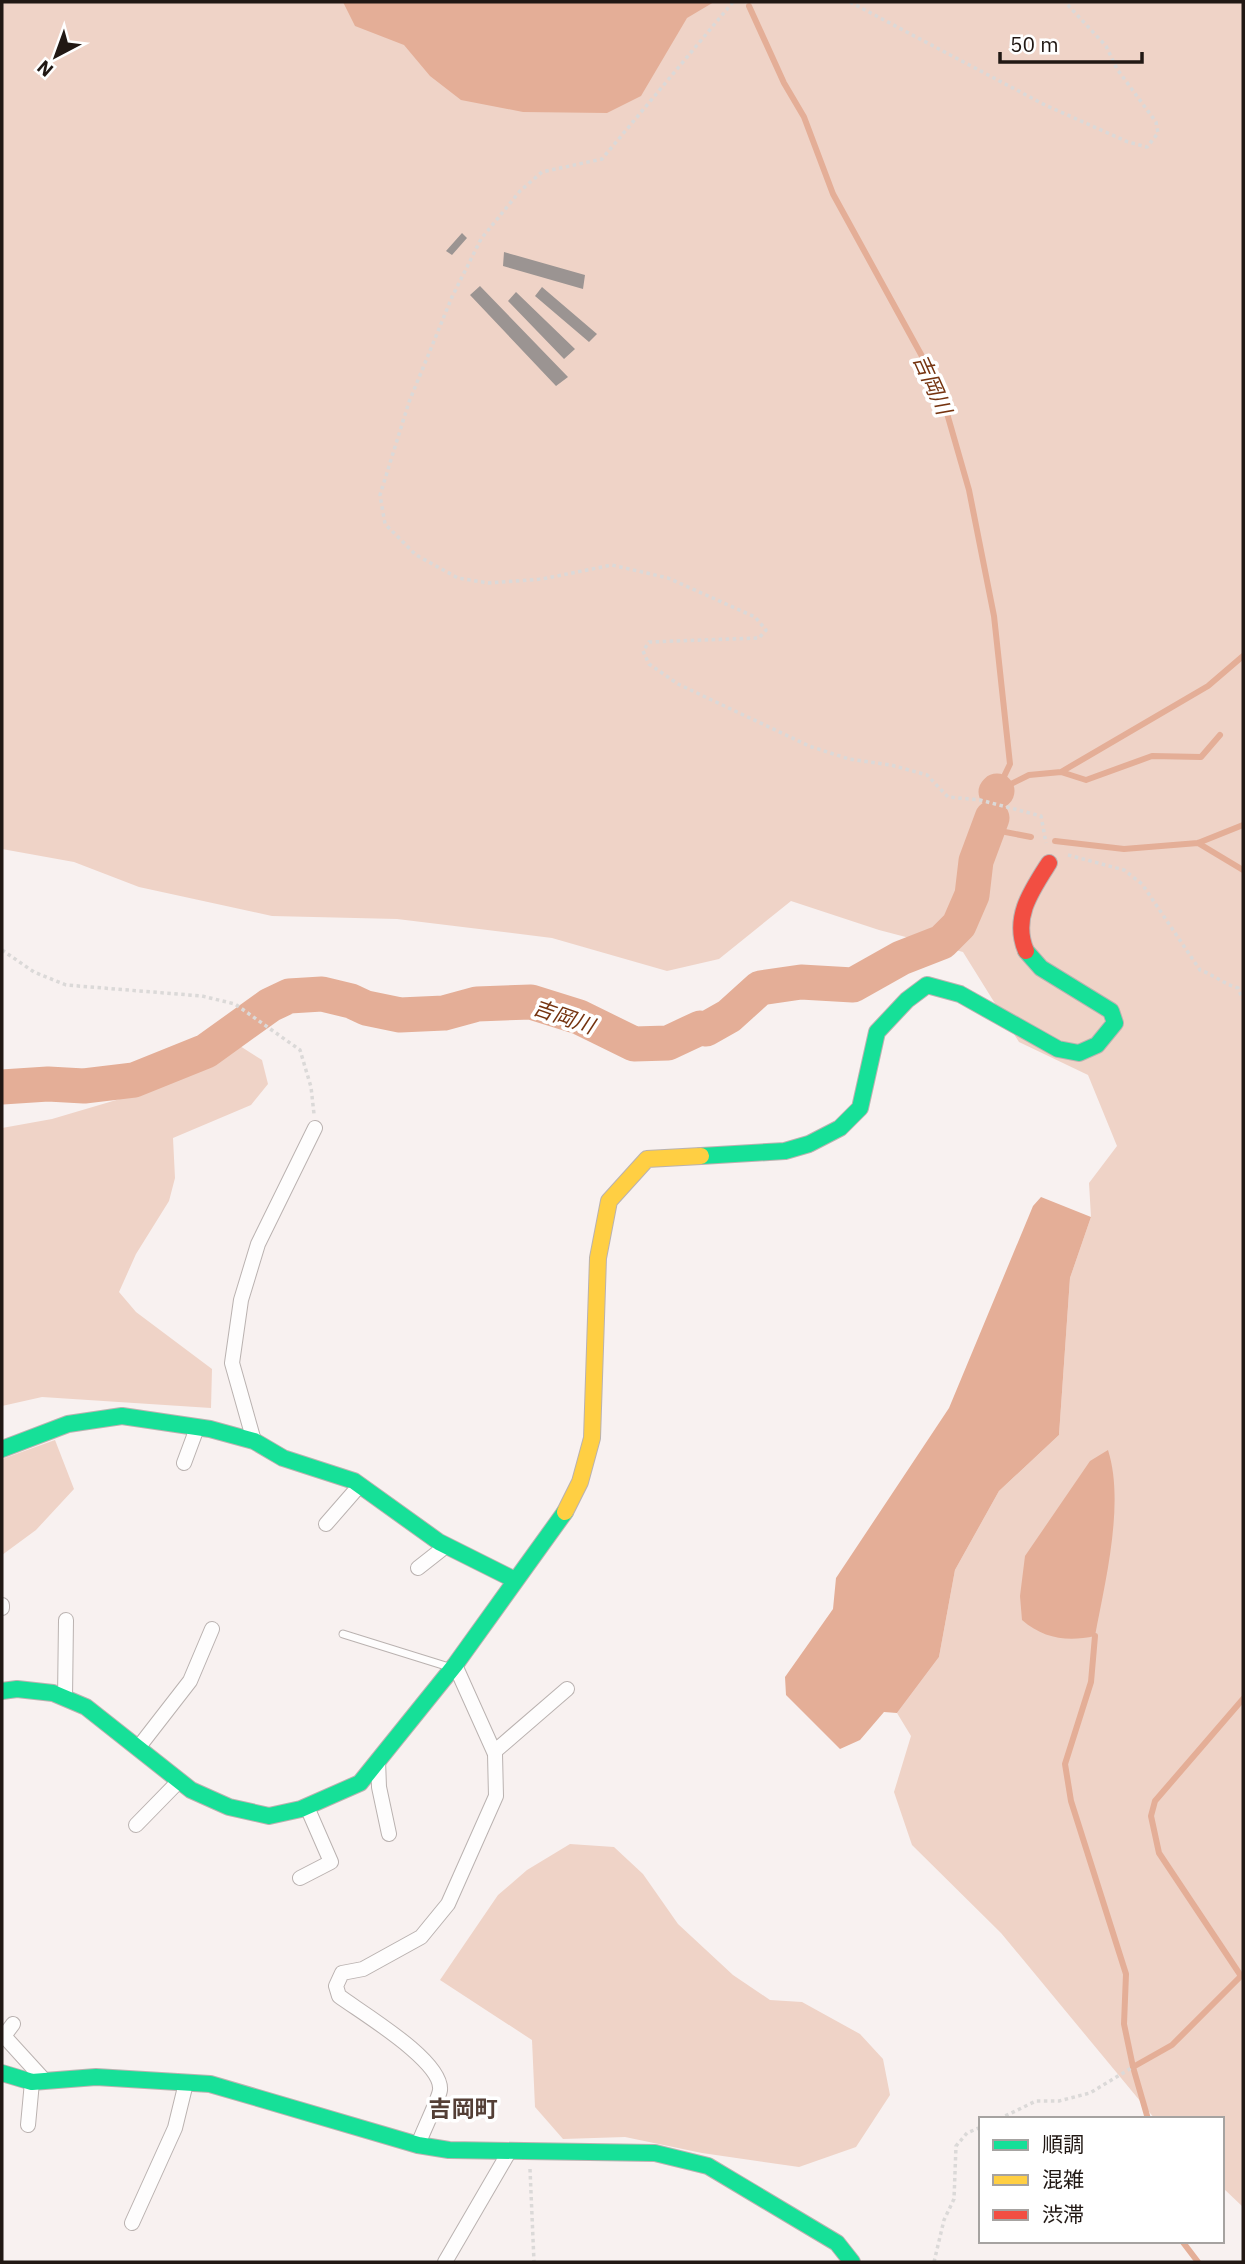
<svg xmlns="http://www.w3.org/2000/svg" width="1245" height="2264" font-family="'IBM Plex Sans','Noto Sans JP',sans-serif">
<rect width="100%" height="100%" fill="#f8f1f0"/>
<path fill="#efd3c7" d="M2,2H1243V2207L1222,2187V2119H1155L1001,1933L912,1845L894,1792L911,1736L897,1713L939,1657L955,1570L999,1491L1059,1435L1070,1278L1091,1217L1089,1183L1117,1146L1088,1075L1019,1042L963,952L879,930L791,901L719,959L667,971L552,938L397,919L272,916L139,887L74,862L2,849Z
M240,1046L262,1060L268,1084L251,1105L173,1138L175,1178L169,1201L136,1254L119,1292L136,1312L212,1369L211,1408L42,1397L2,1406V1128L52,1119L140,1093L192,1059Z
M55,1440L74,1489L36,1530L2,1555V1459Z
M570,1844L614,1847L643,1874L678,1924L733,1975L770,2000L802,2002L860,2034L883,2059L890,2095L856,2147L799,2167L702,2153L625,2137L563,2139L535,2107L532,2040L440,1980L498,1895L527,1870Z"/>
<path fill="#e4ae97" d="M343,2H714L687,18L641,96L607,113L523,112L461,100L430,76L404,45L355,26Z
M1041,1197L1091,1217L1070,1278L1059,1435L999,1491L955,1570L939,1657L897,1713L884,1712L860,1740L840,1749L786,1695L785,1677L833,1609L836,1578L949,1408L1033,1206Z
M1108,1450C1125,1503 1105,1582 1095,1636C1068,1642 1044,1639 1022,1620L1020,1596L1025,1556L1090,1461Z"/>
<g fill="none" stroke-linecap="round" stroke-linejoin="round">
<path stroke="#e4ae97" stroke-width="6" d="M749,6L784,83L804,117L833,194L940,389L969,490L994,616L1010,764L997,791
M1061,772L1086,780L1152,756L1201,757L1220,735
M997,791L1029,775L1061,772L1208,686L1243,656
M990,829L1031,837
M1055,841L1124,849L1198,843L1243,825
M1198,843L1243,870
M1095,1636L1091,1682L1065,1764L1071,1801L1126,1974L1124,2024L1133,2067
M1148,2119L1133,2067L1172,2045L1241,1976L1159,1853L1151,1816L1155,1801L1243,1699
M1182,2241L1198,2262"/>
<path stroke="#e4ae97" stroke-width="35" d="M996,792L997,791
M2,1087L48,1084L84,1086L134,1080L206,1051L270,1005L289,996L322,994L351,1001L366,1008L400,1015L444,1013L477,1004L531,1002L579,1017L634,1044L668,1043L700,1028L706,1029L729,1016L760,988L801,982L853,985L901,958L942,942L959,925L972,895L976,861L992,818"/>
</g>
<path fill="#9b9492" d="M462,233L467,238L452,255L446,251Z
M504,252L585,275L583,289L503,266Z
M480,286L568,377L556,386L470,295Z
M542,287L597,334L589,342L535,296Z
M516,292L575,349L564,359L508,301Z"/>
<g fill="none" stroke-linecap="round" stroke-linejoin="round">
<g stroke="#bab2b0" stroke-width="9">
<path id="lane" d="M343,1634L449,1667"/>
</g>
<g stroke="#bab2b0" stroke-width="16">
<path id="street" d="M254,1441L232,1363L241,1300L258,1244L315,1128
M184,1463L197,1428
M326,1524L360,1485
M418,1568L446,1546
M2,1608V1605
M65,1698L66,1620
M138,1748L190,1681L212,1629
M494,1752L567,1689
M378,1760L379,1787L389,1834
M136,1825L179,1781
M300,1878L331,1862L307,1807
M13,2024L4,2036L45,2081
M28,2125L32,2082
M418,2145C422,2133 439,2099 440,2090C443,2061 362,2013 339,1996L336,1986L342,1973L363,1969L421,1937L448,1904L496,1796L495,1754L455,1665
M132,2223L175,2128L186,2083
M445,2262L509,2152"/>
</g>
<g stroke="#bab2b0" stroke-width="18">
<path id="fast" d="M701,1156L785,1151L809,1144L840,1128L860,1108L877,1032L907,1000L927,985L960,994L1058,1049L1079,1053L1097,1045L1115,1023L1111,1011L1041,968L1026,951
M2,1449L68,1424L122,1416L210,1429L254,1441L283,1458L354,1481L439,1542L515,1580
M2,1691L17,1689L53,1693L86,1707L191,1790L229,1807L269,1816L301,1809L360,1783L455,1665L565,1512
M2,2073L32,2082L96,2077L210,2084L418,2145L449,2150L655,2153L708,2166L837,2243L852,2262"/>
</g>
<g stroke="#bab2b0" stroke-width="18">
<path id="slow" d="M565,1512L580,1482L592,1438L598,1258L609,1201L647,1159L701,1156"/>
</g>
<g stroke="#bab2b0" stroke-width="18">
<path id="jam" d="M1026,951C1012,918 1031,891 1049,863"/>
</g>
<path stroke="#dbd9d8" stroke-width="3.5" stroke-dasharray="3.5 3.5" stroke-linecap="butt" d="M733,2L602,159L542,172L520,191L481,239L452,297L409,402L380,495L385,524L416,555L458,578L488,583L542,579L612,565L668,578L755,617L766,630L759,638L649,642L643,651L649,664L678,684L809,746L849,759L891,765L927,775L948,797L980,800L1041,816L1046,843
M850,2L1045,105L1128,142L1147,147L1158,133L1156,122L1117,69L1106,46L1065,2
M1068,855L1124,870L1142,884L1200,970C1214,975 1224,984 1238,988L1243,1000
M2,950L34,972L66,985L202,996L235,1004L300,1050L311,1087L314,1114
M999,2119L1036,2101H1059L1090,2093L1133,2067
M530,2169L534,2262
M934,2262L944,2220L954,2199L956,2146L967,2133L981,2127"/>
<use href="#lane" stroke="#fefdfd" stroke-width="7"/>
<use href="#street" stroke="#fefdfd" stroke-width="14"/>
<use href="#fast" stroke="#16e098" stroke-width="16"/>
<use href="#slow" stroke="#ffcf43" stroke-width="16"/>
<use href="#jam" stroke="#f24e42" stroke-width="16"/>
</g>
<g text-anchor="middle" dominant-baseline="central" stroke-width="7" stroke-linejoin="round" paint-order="stroke">
<g font-size="21" font-style="italic" fill="#75330f" stroke="#fff">
<text transform="translate(933 384) rotate(66)">吉岡川</text>
<text transform="translate(564 1016) rotate(19)">吉岡川</text>
</g>
<g font-size="23" font-weight="bold" fill="#543f36" stroke="#fff">
<text x="463" y="2108">吉岡町</text>
</g>
</g>
<rect width="1245" height="2264" fill="none" stroke="#211814" stroke-width="7"/>
<rect x="979" y="2117" width="245" height="126" fill="#ffffff" stroke="#a6a3a1" stroke-width="2"/>
<rect x="993" y="2140" width="35" height="10" fill="#16e098" stroke="#a6a3a1" stroke-width="2"/>
<text x="1042" y="2152" font-size="21" fill="#211814">順調</text>
<rect x="993" y="2175" width="35" height="10" fill="#ffcf43" stroke="#a6a3a1" stroke-width="2"/>
<text x="1042" y="2187" font-size="21" fill="#211814">混雑</text>
<rect x="993" y="2210" width="35" height="10" fill="#f24e42" stroke="#a6a3a1" stroke-width="2"/>
<text x="1042" y="2222" font-size="21" fill="#211814">渋滞</text>
<g transform="translate(56 56) rotate(221)" stroke="#ffffff" stroke-width="5" paint-order="stroke">
<path d="M0-5L12 26L0 18L-12 26Z" fill="#211814"/>
<text y="-10" font-size="19" font-weight="bold" text-anchor="middle" fill="#211814">N</text>
</g>
<path d="M1000 52v10h142v-10" fill="none" stroke="#211814" stroke-width="3.5"/>
<text x="1010" y="52" font-size="21" fill="#211814" stroke="#ffffff" stroke-width="5" paint-order="stroke">50 m</text>
</svg>
